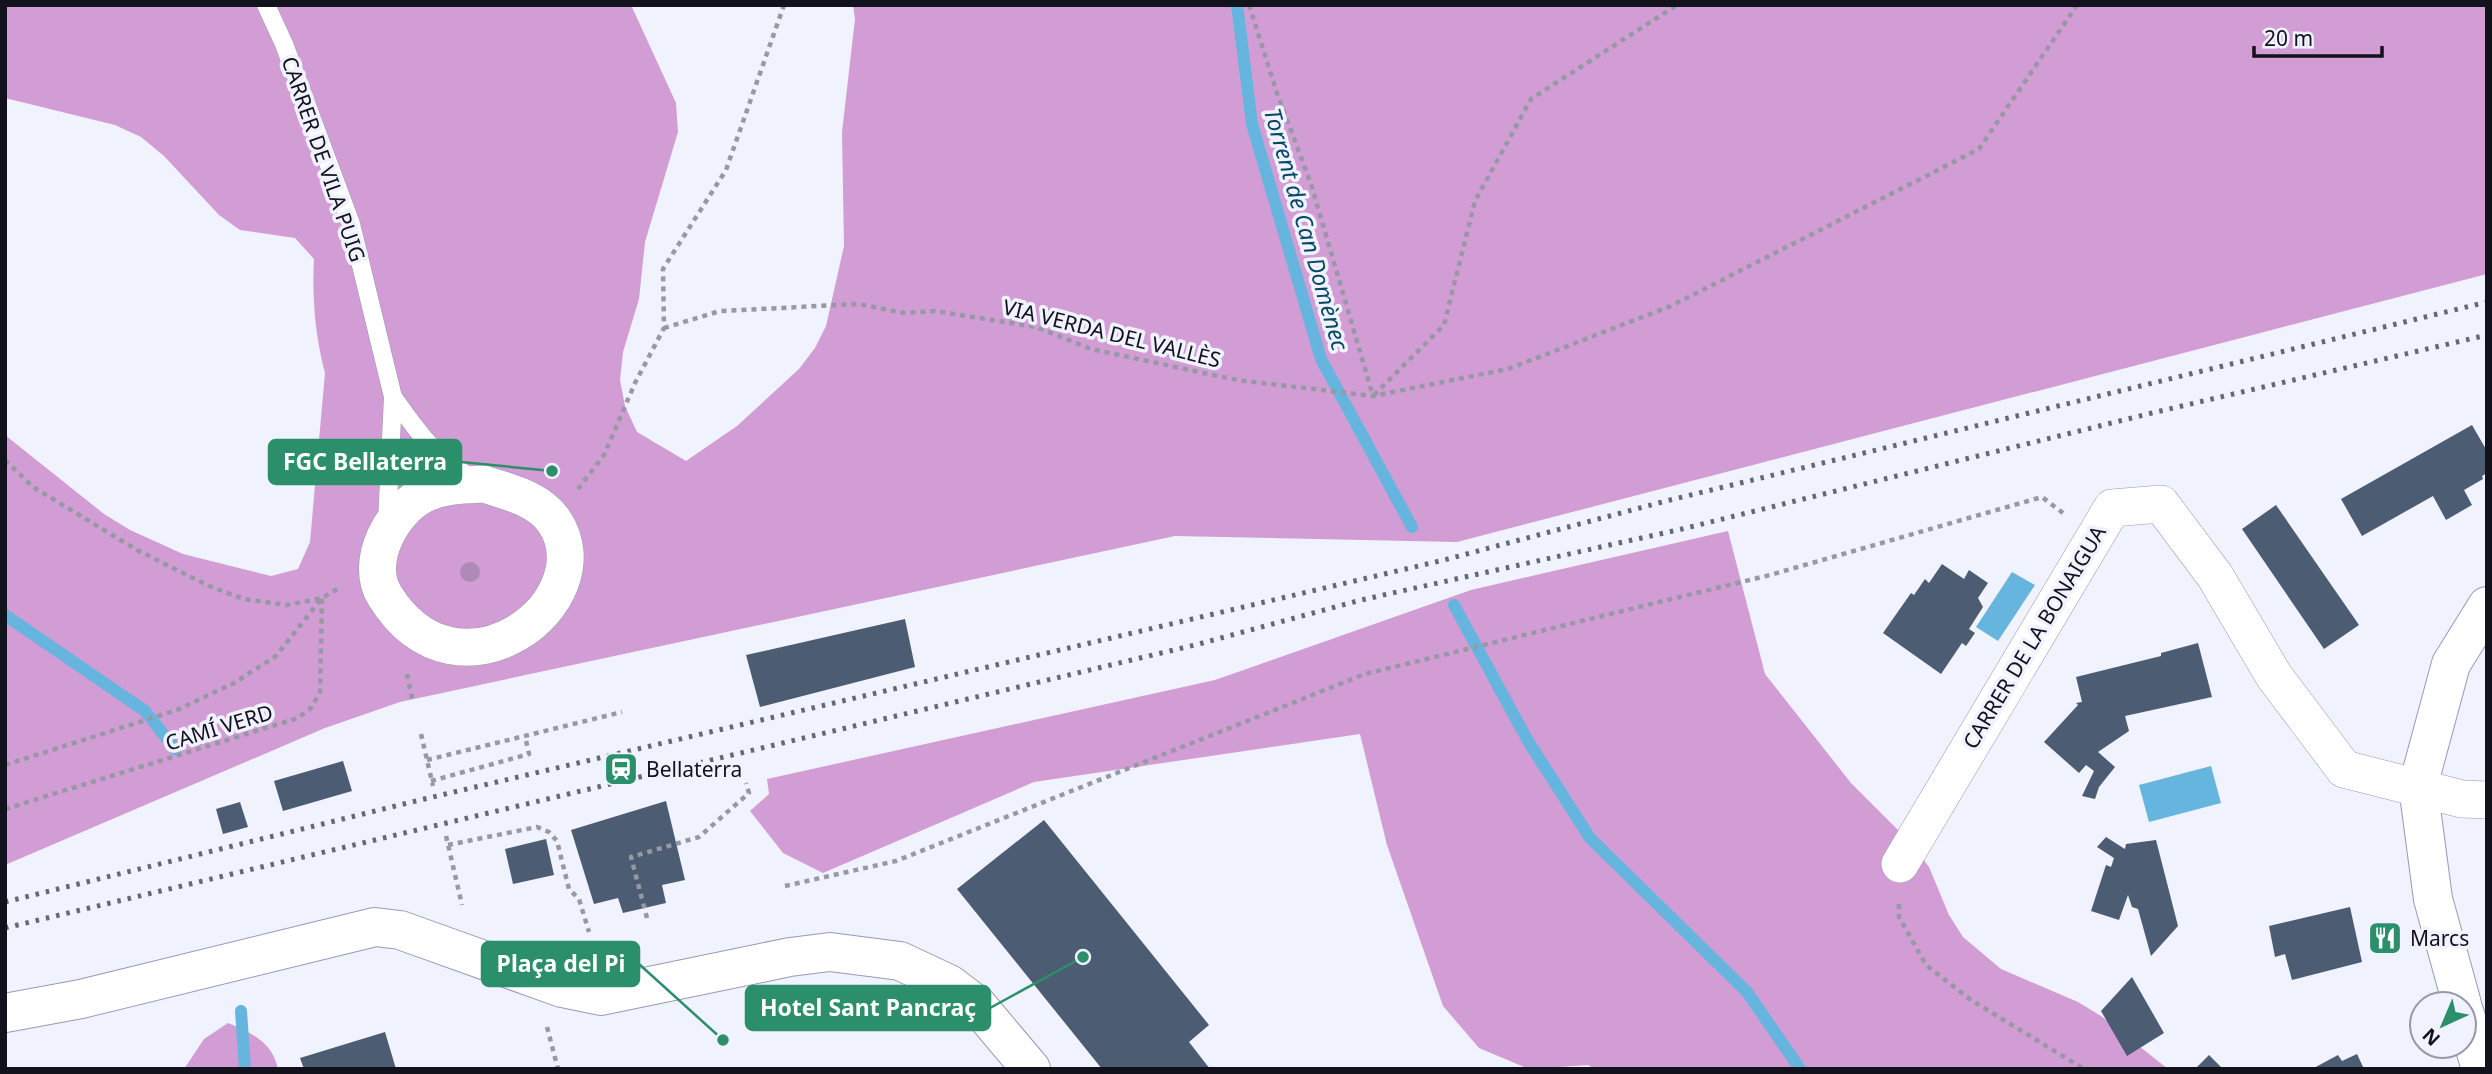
<svg xmlns="http://www.w3.org/2000/svg" width="2492" height="1074" font-family="'Noto Sans',sans-serif">
<rect width="100%" height="100%" fill="#f0f2fe"/>
<path fill="#d29cd4" d="M5,5H631L676,103L678,132L645,242L639,299L623,352L620,380L625,406L637,432L686,461L737,426L799,369L815,348L826,326L844,246L842,132L855,19L853,5H2487V274L1457,542L1175,536L400,702L325,728L5,865V435L104,514L130,530L183,554L271,576L298,569L310,542L325,373C315,335 312,298 314,259L295,238L240,230L219,215L164,156L141,137L115,125L5,98Z
M1728,531L1765,674L1851,783L1912,844L1929,867L1949,915L1963,937L2001,969L2078,1002L2101,1016L2168,1069H1595L1588,1065L1529,1069L1479,1048L1443,1006L1387,845L1360,734L1034,782L823,873L783,853L750,811L769,794L767,779L1215,680L1471,590Z
M228,1023C252,1033 272,1042 278,1069H184L204,1039Z"/>
<path fill="#66b5df" d="M2012,572L2035,585L1998,641L1976,627Z
M2211,766L2221,803L2149,822L2139,785Z"/>
<g fill="none" stroke-linecap="round" stroke-linejoin="round">
<path stroke="#66b5df" stroke-width="12" d="M1237,5L1252,124L1321,359L1412,527
M1454,605L1528,741L1590,838L1747,992L1800,1069
M5,615L145,711L175,749
M241,1011L245,1069"/>
</g>
<path fill="#4c5c72" d="M2472,425L2487,451V473L2482,476L2483,479L2464,490L2472,505L2446,520L2433,496L2362,536L2341,499Z
M2276,505L2359,625L2324,649L2242,529Z
M1942,564L1964,579L1969,570L1988,583L1978,598L1983,607L1969,629L1975,633L1966,646L1962,643L1941,674L1883,633L1911,593L1914,595L1925,579L1929,583Z
M905,619L915,667L760,707L746,655Z
M2198,643L2212,697L2125,716L2129,731L2098,752L2115,767L2099,787L2095,799L2082,796L2094,771L2086,765L2079,773L2044,742L2078,705L2076,703L2082,702L2076,677L2161,656V653Z
M343,761L352,791L283,811L274,781Z
M666,801L685,880L662,885L666,903L623,913L618,898L594,904L571,830Z
M240,802L248,827L223,834L216,809Z
M1044,820L1209,1025L1189,1042L1210,1069H1102L957,889Z
M2106,837L2125,849L2126,844L2156,840L2178,926L2151,956L2138,909L2132,907L2128,895L2119,920L2091,911L2106,865L2111,867L2114,858L2097,847Z
M546,839L554,875L513,884L505,849Z
M2350,907L2362,962L2292,980L2285,954L2275,957L2269,926Z
M2132,977L2164,1033L2127,1056L2101,1011Z
M385,1032L396,1069H304L300,1058Z
M2357,1054L2364,1069H2312L2338,1055L2342,1061Z
M2209,1055L2223,1069H2195Z"/>
<g fill="none" stroke-linecap="round" stroke-linejoin="round">
<g stroke="#979ab7" stroke-width="19">
<path id="service" d="M266,5L284,44L351,224L393,397L387,523
M393,397C416,429 436,459 472,478"/>
</g>
<g stroke="#979ab7" stroke-width="38">
<path id="minor" d="M484,484C508,492 538,498 554,521C607,600 459,715 385,596C363,562 393,507 427,493C446,485 464,485 484,484Z
M1900,864L2112,508L2161,504L2215,576L2274,676L2344,769L2462,799L2487,800"/>
</g>
<g stroke="#979ab7" stroke-width="40">
<path id="tertiary" d="M2462,1004L2433,899L2418,786L2451,664L2487,606
M2464,1011L2481,1069
M5,1013L81,999L375,927L400,930L562,988L601,996L790,957L830,952L900,961L949,984L978,1006L1031,1069"/>
</g>
<path stroke="#9698a3" stroke-width="4.5" stroke-dasharray="5 5" stroke-linecap="butt" d="M1249,5L1277,93L1311,184L1373,396
M664,328L720,311L858,304L904,313L935,311L1036,327L1091,349L1237,380L1373,396L1508,369L1671,306L1979,149L2077,5
M1374,395L1444,325L1475,201L1531,99L1677,5
M5,460L33,487L137,550L209,586L244,599L287,605L322,598L339,588
M578,489L604,455L635,383L664,328L663,269L726,170L784,5
M407,674L413,703
M421,734L433,786
M427,760L622,712
M5,765L177,710L234,683L276,656L322,598
M431,781L529,754L525,736
M5,809L298,718L311,708L320,692L322,598
M446,836L462,905
M448,845L537,827L549,832L557,841L569,889L579,899L589,932
M785,886L896,861L1365,674L1770,575L2042,497L2063,513
M1899,904V917L1926,965L1971,1000L2084,1069
M647,918L631,857L699,837L749,793L746,783
M547,1027L558,1069"/>
<use href="#service" stroke="#fff" stroke-width="18"/>
<use href="#minor" stroke="#fff" stroke-width="37"/>
<use href="#tertiary" stroke="#fff" stroke-width="38"/>
<path stroke="#656771" stroke-width="5" stroke-dasharray="3.5 7" stroke-linecap="butt" d="M5,902L420,800L1444,560L1666,501L2487,302
M5,928L1199,644L1361,600L1682,529L2156,412L2487,335"/>
</g>
<circle fill="#ad8bb6" cx="470" cy="572" r="10"/>
<defs>
<g id="station-square" transform="scale(1.75)"><rect x="-9" y="-9" width="18" height="18" rx="4" fill="#2b8f6b" stroke="#f0f2fe"/><path d="M-3-6H3Q5-6 5-4V2Q5 4 3 4L4.5 6H3L1.5 4h-3L-3 6H-4.5L-3 4Q-5 4-5 2V-4Q-5-6-3-6ZM-3.5-4v3h7v-3ZM-3.5 1v1.5H-2V1ZM2 1v1.5H3.5V1Z" fill="#fff"/></g>
<g id="restaurant-square" transform="scale(1.75)"><rect x="-9" y="-9" width="18" height="18" rx="4" fill="#2b8f6b" stroke="#f0f2fe"/><path d="M-5-6h1v4h1v-4h1v4h1v-4h1v5L-1.5 .5V6h-2V.5L-5-1ZM5-6V6H3V1.5H1.5Q1.5-4 5-6Z" fill="#fff"/></g>
</defs>
<g fill-rule="evenodd">
<use href="#station-square" x="621" y="769"/>
<use href="#restaurant-square" x="2385" y="938"/>
</g>
<g text-anchor="middle" dominant-baseline="central" stroke-width="7" stroke-linejoin="round" paint-order="stroke">
<g font-size="21" fill="#11121c" stroke="#f0f2fe">
<text transform="translate(324 159) rotate(71)">CARRER DE VILA PUIG</text>
<text transform="translate(1112 333) rotate(14)">VIA VERDA DEL VALLÈS</text>
<text transform="translate(2034 637) rotate(-59)">CARRER DE LA BONAIGUA</text>
<text transform="translate(219 727) rotate(-17)">CAMÍ VERD</text>
</g>
<g font-size="21" fill="#11121c" stroke="#f0f2fe" text-anchor="start">
<text x="646" y="769">Bellaterra</text>
<text x="2410" y="938">Marcs</text>
</g>
<g font-size="23" font-style="italic" fill="#024864" stroke="#f0f2fe">
<text transform="translate(1307 229) rotate(74)">Torrent de Can Domènec</text>
</g>
</g>
<path fill="none" stroke="#2b8f6b" stroke-width="2.5" d="M552 471L461 462M723 1040L639 964M1083 957L990 1008"/>
<g fill="#2b8f6b" stroke="#f0f2fe" stroke-width="2.5">
<circle cx="552" cy="471" r="7"/>
<circle cx="723" cy="1040" r="7"/>
<circle cx="1083" cy="957" r="7"/>
</g>
<g fill="#2b8f6b" stroke="#2b8f6b" stroke-width="2.5">
<rect x="269" y="440" width="192" height="44" rx="7"/>
<rect x="482" y="942" width="157" height="44" rx="7"/>
<rect x="746" y="986" width="244" height="44" rx="7"/>
</g>
<g font-size="23" text-anchor="middle" font-weight="bold" fill="#fff">
<text x="365" y="470">FGC Bellaterra</text>
<text x="561" y="972">Plaça del Pi</text>
<text x="868" y="1016">Hotel Sant Pancraç</text>
</g>
<rect width="2492" height="1074" fill="none" stroke="#11121c" stroke-width="14"/>
<g transform="translate(2443 1025) rotate(224)"><circle r="33" fill="#f0f2fe" stroke="#9798a4" stroke-width="2"/>
<path d="M0-5L12 26L0 18L-12 26Z" fill="#2b8f6b"/>
<text y="-10" font-size="19" font-weight="bold" text-anchor="middle" fill="#11121c">N</text>
</g>
<path d="M2254 46v10h128v-10" fill="none" stroke="#11121c" stroke-width="3.5"/>
<text x="2264" y="46" font-size="21" fill="#11121c" stroke="#f0f2fe" stroke-width="5" paint-order="stroke">20 m</text>
</svg>
